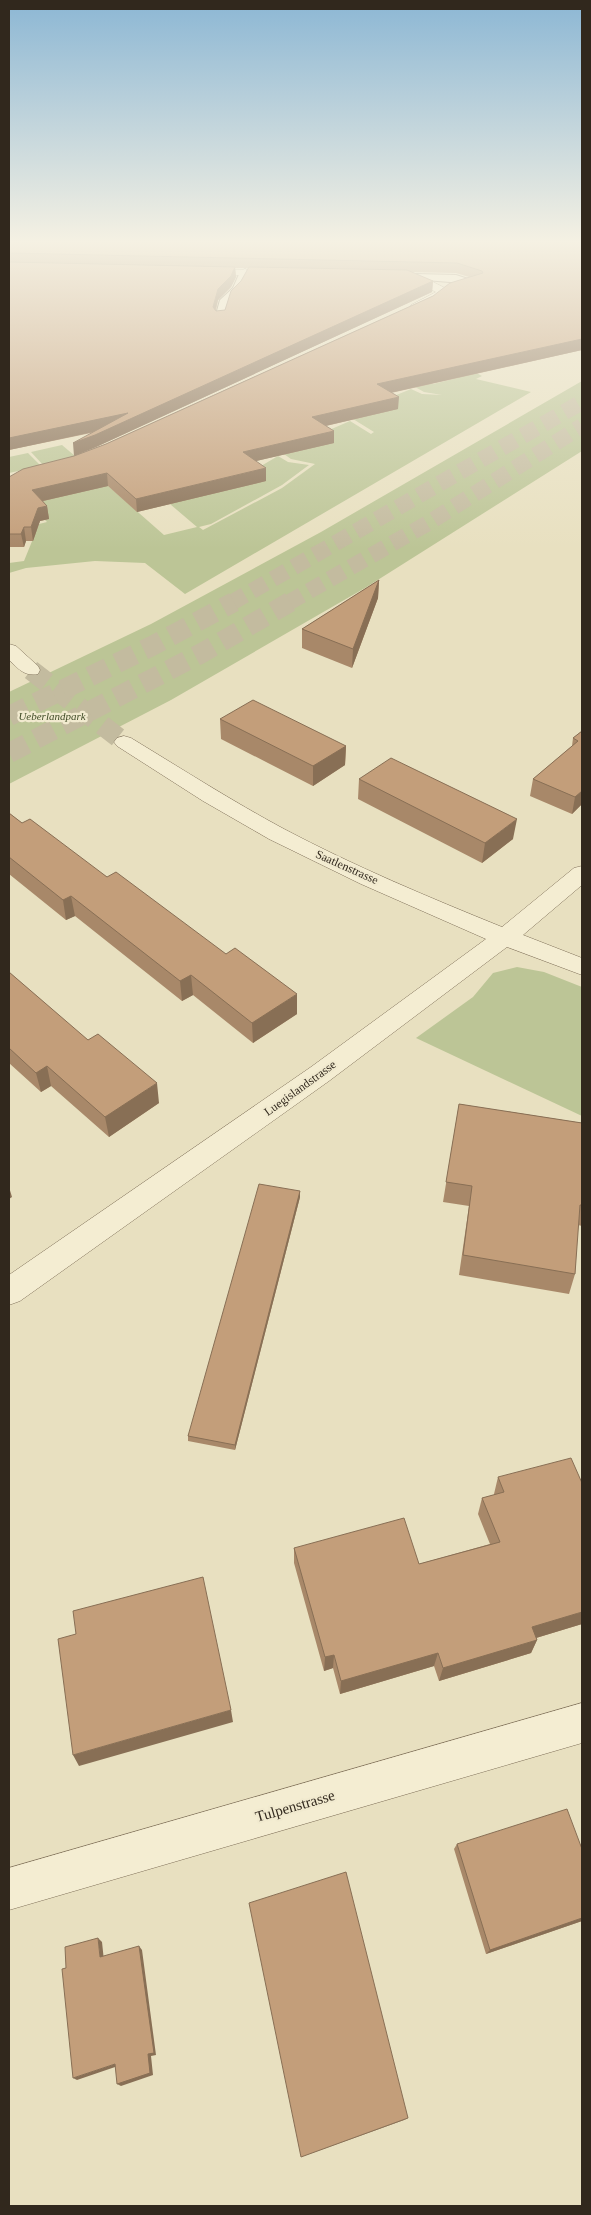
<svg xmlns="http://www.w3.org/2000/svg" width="591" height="2215" font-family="Georgia,serif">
<rect width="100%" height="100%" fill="#e8e0c0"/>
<path fill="#bcc596" d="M390,340L424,345L482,376L476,379L531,392L185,594L145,563L95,561L26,568L9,573V563L24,561L39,524L47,522L45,520L49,519L16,512L98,477L164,535L197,527L130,470L261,466L278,456L288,462L309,465L282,485L211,524L199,527L203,530L282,488L315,464L291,459L218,407L320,434L350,421L371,434L374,432L290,380L389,398L411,389L422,394L442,395L424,392L353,352L366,345L433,384L457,378Z
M582,381V451L365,588L171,700L9,784V692L151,624L321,532Z
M62,445L75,456L43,465L31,452Z
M28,453L41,466L9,473V457Z
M517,967L544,972L582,987V1116L416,1038L473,997L493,973Z"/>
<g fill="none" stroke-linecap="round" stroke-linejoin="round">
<path stroke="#c3bb9f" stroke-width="20" stroke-dasharray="20 10" stroke-linecap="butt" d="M31,670L124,742"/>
<path stroke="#c3bb9f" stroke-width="16" stroke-dasharray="16 8" stroke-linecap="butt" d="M231,603L582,402
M288,603L430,522L582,426"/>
<path stroke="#c3bb9f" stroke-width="20" stroke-dasharray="20 10" stroke-linecap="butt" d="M9,716L152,646L234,602
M9,753L200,654L290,602"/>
<g stroke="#80715a" stroke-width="2">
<path id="service" d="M245,269L250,272L240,291L230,301L224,320H216L215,318L220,300L233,288L240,272Z
M415,274L456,275L480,283L457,290L452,287L454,285L463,283L412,279L410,277Z"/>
</g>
<g stroke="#80715a" stroke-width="1">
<path id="minor" d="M198,269L283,270L289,273L283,276L194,274L192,272L194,270Z
M398,273L419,275L447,289L448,294L419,311H411L409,308L411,305L436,292L413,280L394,278L392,276Z
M9,644L16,646L38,666L40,670L38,674C24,677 18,668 9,660Z
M124,736L131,738C182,769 232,801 284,829C354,866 428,897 502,927L574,868L582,866V885L523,935L582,958V975L507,947L329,1081L20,1301L9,1305V1275L311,1067L486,939L361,884L269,839L203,801L117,746L114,742L117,738Z
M582,1703V1743L9,1910V1868Z"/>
</g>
<use href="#service" fill="#f4edd2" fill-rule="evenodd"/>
<use href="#minor" fill="#f4edd2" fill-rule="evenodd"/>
</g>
<path fill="#a88869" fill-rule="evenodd" d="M9,239H582V350L391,393L398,409L326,426L334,431V443L256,461L266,481L137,512L108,486L43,501L47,506L49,519L40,521L33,541H26L24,547H9V477L74,456L106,444L433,296L469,277L456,273L411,272L433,281L432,292L96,447L74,456L91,433L9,450ZM235,268H248L225,310L216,311L218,300L231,287L236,277Z
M379,580L378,598L352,668L302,648V629Z
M220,719L346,746L345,765L313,786L221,739Z
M582,731V804L572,814L530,796L533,779L572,746L573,738Z
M359,779L513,839L482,863L358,799Z
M9,813L22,823L107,877L297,1014L253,1043L193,995L182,1001L75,916L66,920L9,874Z
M9,972L159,1103L109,1137L51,1086L41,1092L9,1063Z
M459,1104L582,1123V1226L578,1225L575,1274L569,1294L459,1275L469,1206L443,1202Z
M300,1191V1197L235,1450L188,1441V1436Z
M498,1477L582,1624L536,1638L537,1640L531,1653L439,1681L434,1666L340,1694L333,1668L324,1671L294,1563V1548L419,1564L490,1544L478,1514L482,1498L494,1495V1494Z
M457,1844L582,1849V1921L486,1954L454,1849Z"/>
<path fill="#886f55" d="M235,267L236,277L231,287L218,300L213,318V307L218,289Z
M433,281L432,292L96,447L74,456L73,443L107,429L9,450V438Z
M582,339V350L376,396L377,384Z
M399,397L398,409L312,429V417Z
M334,431V443L243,464V452Z
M266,468V481L137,512L136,499Z
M107,473L108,486L34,503L32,490Z
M47,506L49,519L40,521L33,541L31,527L38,508Z
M24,527L26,541L24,547L21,534Z
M379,580L378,598L352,668L353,649Z
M346,746L345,765L313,786V766Z
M582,791V804L572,814L575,797Z
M517,819L513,839L482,863L485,843Z
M71,896L75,916L66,920L63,900Z
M191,975L193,995L182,1001L180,981Z
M297,994V1014L253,1043L252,1023Z
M47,1066L51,1086L41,1092L36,1073Z
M157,1083L159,1103L109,1137L105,1117Z
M9,1187L12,1197L9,1199Z
M300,1191V1197L235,1450V1445Z
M582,1612V1624L526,1641L532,1627Z
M537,1640L531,1653L439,1681L443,1668Z
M438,1653L434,1666L340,1694L341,1681Z
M334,1655L333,1668L324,1671L325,1657Z
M231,1710L233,1722L79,1766L73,1755Z
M582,1918V1921L486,1954L490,1950Z
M98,1938L102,1942L104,1961L100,1957Z
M139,1946L142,1950L156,2055L151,2056L153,2075L121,2086L117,2084Z
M115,2064L118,2066L77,2080L73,2078Z
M408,2118L404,2120L301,2157Z"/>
<path fill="#c39e7a" stroke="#886f55" d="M9,239H582V339L377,384L399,397L312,417L334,431L243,452L266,468L136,499L107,473L32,490L47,506L38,508L31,527H24L21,534H9V477L23,469L74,456L106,444L433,296L450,283L483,273L482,271L457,263L9,253Z
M9,262L235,267L231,276L218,289L213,307L216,311L225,310L231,291L241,281L249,267L407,270L433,281L95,435L73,443L128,413L9,438Z
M379,580L353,649L302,629Z
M253,700L346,746L313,766L220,719Z
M582,731V791L575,797L533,779L578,741L573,738Z
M391,758L517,819L485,843L359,779Z
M9,813L22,823L30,819L107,877L116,872L226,954L235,948L297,994L252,1023L191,975L180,981L71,896L63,900L9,857Z
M9,972L88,1040L98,1034L157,1083L105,1117L47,1066L36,1073L9,1048Z
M459,1104L582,1123V1205H580L575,1274L463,1255L472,1186L446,1182Z
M259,1184L300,1191L235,1445L188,1436Z
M571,1458L582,1483V1612L532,1627L537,1640L443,1668L438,1653L341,1681L334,1655L325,1657L294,1548L404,1518L419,1564L500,1542L482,1498L504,1492L498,1477Z
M203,1577L231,1710L73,1755L58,1639L76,1634L73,1611Z
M567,1809L582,1849V1918L490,1950L457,1844Z
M346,1872L408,2118L301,2157L249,1903Z
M98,1938L100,1957L139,1946L154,2053L148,2054L150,2073L117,2084L115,2064L73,2078L62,1969L66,1968L65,1947Z"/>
<linearGradient id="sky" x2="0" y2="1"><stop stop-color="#8cb7d4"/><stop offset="0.44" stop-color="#f5f1e3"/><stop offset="1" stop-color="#f5f1e3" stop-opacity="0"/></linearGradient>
<rect width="591" height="549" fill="url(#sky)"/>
<g text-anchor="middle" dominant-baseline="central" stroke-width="4.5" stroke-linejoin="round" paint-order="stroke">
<g font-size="11" font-style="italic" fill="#3f4b26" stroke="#f1eacf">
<text x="52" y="716">Ueberlandpark</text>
</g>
<g font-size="12" fill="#31281d" stroke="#f1eacf">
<text transform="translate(347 867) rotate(24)">Saatlenstrasse</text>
<text transform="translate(300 1088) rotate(-36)">Luegislandstrasse</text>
</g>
<g font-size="15" fill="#31281d" stroke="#f1eacf">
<text transform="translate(295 1806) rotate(-16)">Tulpenstrasse</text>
</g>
</g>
<rect width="591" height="2215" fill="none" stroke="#31281d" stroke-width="20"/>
</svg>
